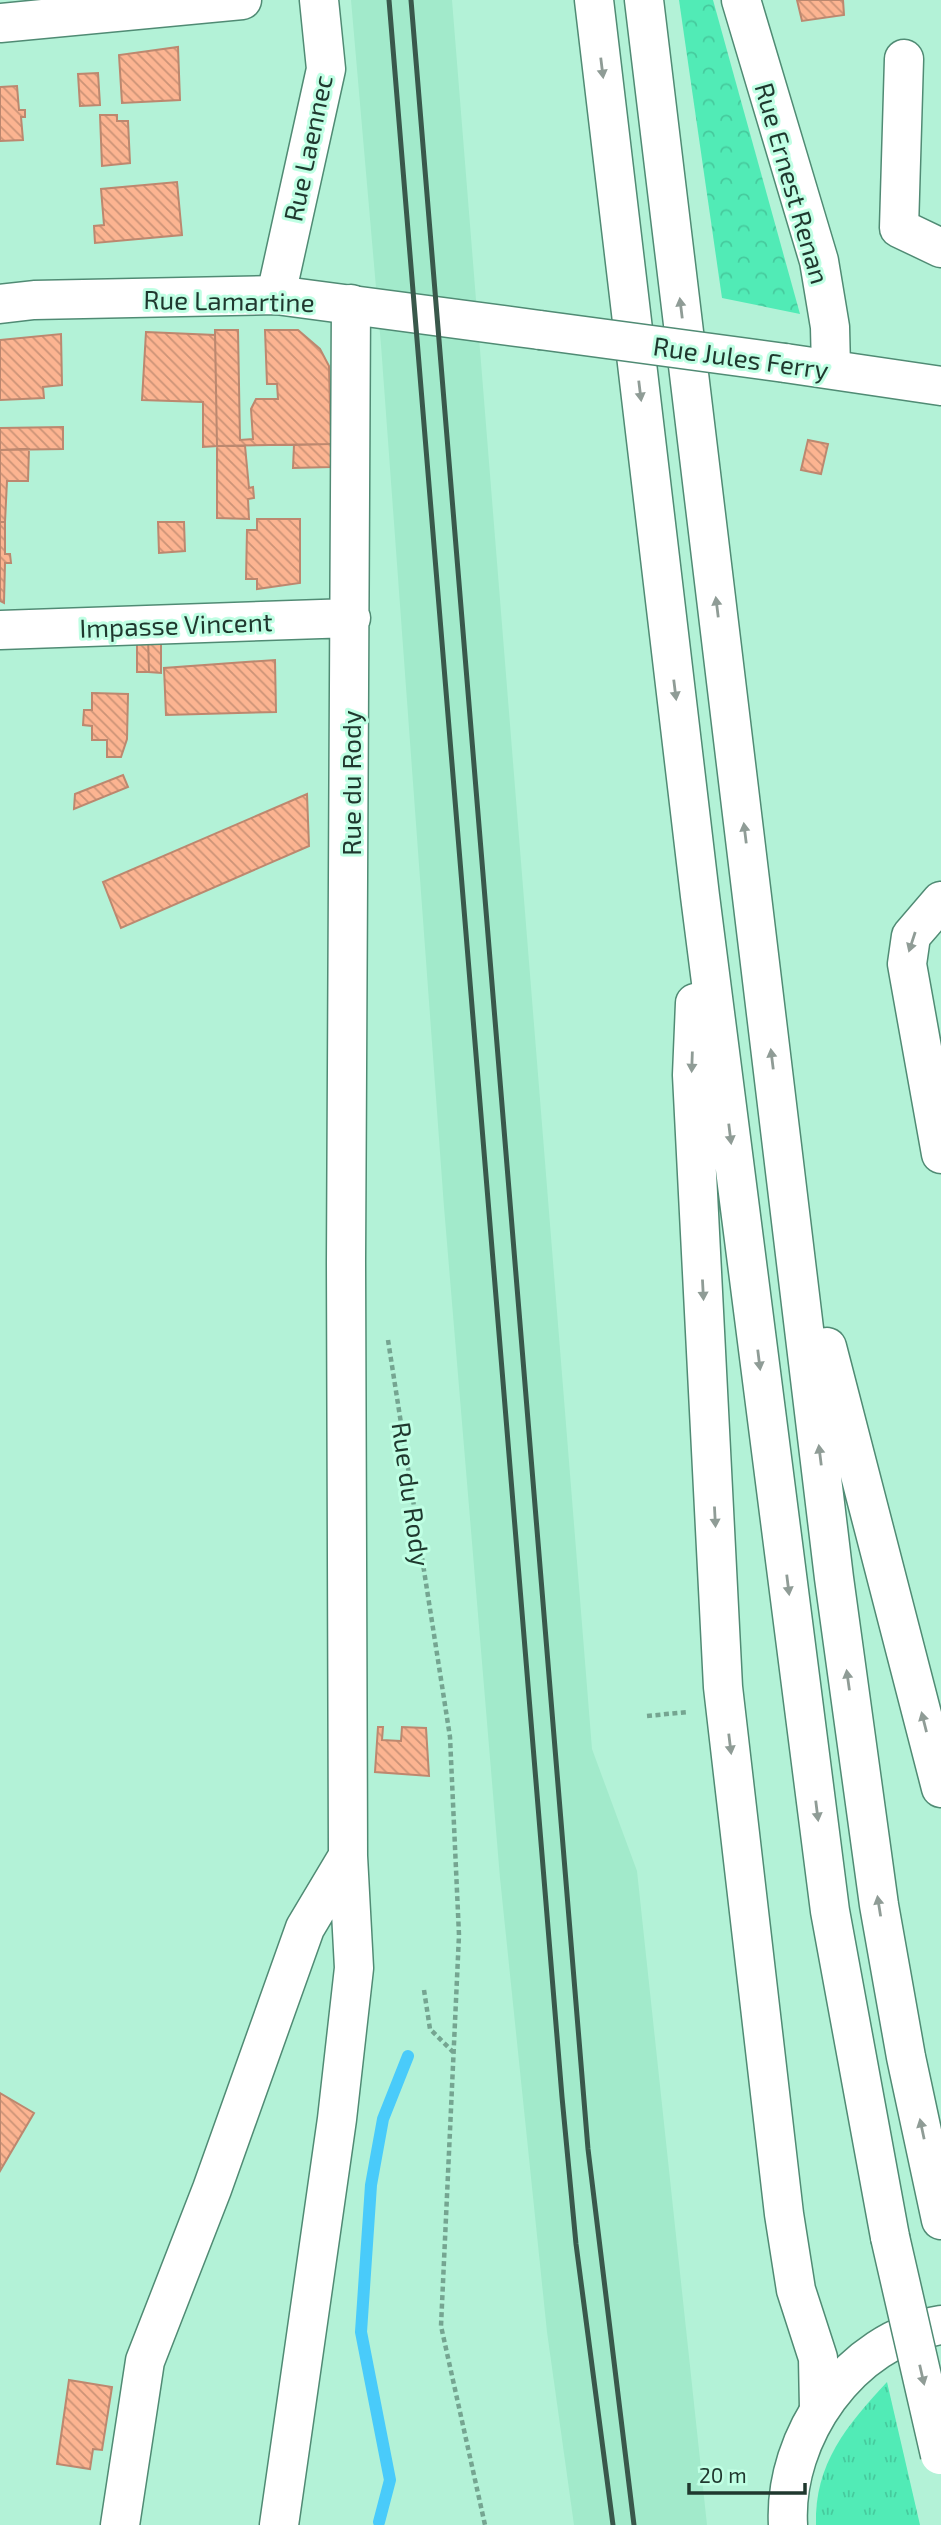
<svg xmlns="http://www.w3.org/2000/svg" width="941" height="2525" font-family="'Exo 2',sans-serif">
<defs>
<pattern id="grass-tufts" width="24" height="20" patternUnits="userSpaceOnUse" patternTransform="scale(1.75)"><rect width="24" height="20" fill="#51ebb6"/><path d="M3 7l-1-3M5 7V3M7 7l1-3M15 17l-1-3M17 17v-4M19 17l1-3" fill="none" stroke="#46ca9d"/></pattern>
<pattern id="forest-crowns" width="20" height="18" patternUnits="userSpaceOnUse" patternTransform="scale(1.75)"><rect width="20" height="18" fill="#51ebb6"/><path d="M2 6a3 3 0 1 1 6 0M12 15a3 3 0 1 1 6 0" fill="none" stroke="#46ca9d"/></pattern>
<pattern id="building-back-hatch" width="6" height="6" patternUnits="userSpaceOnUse" patternTransform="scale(1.75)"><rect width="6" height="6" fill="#fcb491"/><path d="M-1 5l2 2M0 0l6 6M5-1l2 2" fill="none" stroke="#cb9377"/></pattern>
</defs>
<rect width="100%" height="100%" fill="#b3f2d7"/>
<path fill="#a2eacb" d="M351,0H452L592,1749L637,1871L707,2525H574L547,2332L500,1878L444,1207L381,345Z"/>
<path fill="url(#grass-tufts)" d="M887,2382L920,2525H816C814,2464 847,2425 887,2382Z"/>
<path fill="url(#forest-crowns)" d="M679,0H713L800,314L722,298Z"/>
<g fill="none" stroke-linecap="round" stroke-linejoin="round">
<path stroke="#49cbfa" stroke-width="12" d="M379,2522L390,2480L361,2332L371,2185L383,2119L408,2056"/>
</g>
<path fill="url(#building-back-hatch)" stroke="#bc886f" stroke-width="2" d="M797,0H843L844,15L802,21Z
M178,47L180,100L122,103L119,55Z
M98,73L100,105L80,106L78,74Z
M17,86L19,110H25V117H21L23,140L0,141V87Z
M100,115H117V121H128L130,163L102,166Z
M177,182L182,235L95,243L94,226L104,225L101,189Z
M215,330H238L240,440L253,439L251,409L256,399H278L277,384H267L265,330H298L320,349L329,366L331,444L217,446Z
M146,332L215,335L217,446L203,447V402L142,400Z
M61,334L62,385L43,387L44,398L0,400V340Z
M63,427V449L0,450V428Z
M808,440L828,444L821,474L801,470Z
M331,444V467L293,468L294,445Z
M217,446H245L249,488L253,487L254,498L248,499L249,519L217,518Z
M29,449L28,481H7L5,522H0V450Z
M257,519H300V583L257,589V579H246L247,530H257Z
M0,522H5V554H10L11,563H5L4,603L0,601Z
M158,522H184L185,551L159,553Z
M161,636V673L149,672L148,637Z
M148,637L149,672H137V638Z
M275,660L276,712L166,715L164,668Z
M92,693L128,694L127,739L121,757H107V740H92V726L83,725L84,710H92Z
M123,775L128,787L74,809L75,794Z
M307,794L309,846L121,928L103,882Z
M378,1727H383L382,1740L401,1741L402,1727L426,1728L429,1776L375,1772Z
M0,2093L34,2113L0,2171Z
M69,2380L112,2387L102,2450L93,2449L90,2469L57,2464Z"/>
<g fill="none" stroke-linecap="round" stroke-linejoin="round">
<g stroke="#508b74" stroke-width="41">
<path id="minor" d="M741,0L819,261L830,327L831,369
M0,23L242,0
M904,59L899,228L941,248
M276,295L326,69L319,0
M0,630L351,618
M941,901L911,936L907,964L941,1154
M120,2525L145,2361L212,2189L305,1928L348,1856
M279,2525L337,2119L354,1968L348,1856L346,1262L351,304"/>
</g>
<g stroke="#508b74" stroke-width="41">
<path id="major" d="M0,304L34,300L276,295L540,330
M785,363L941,386
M788,2525C783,2437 850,2339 941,2325"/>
</g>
<g stroke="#508b74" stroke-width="41">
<path id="highway" d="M594,0L700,896L830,1911L890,2237
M644,0L834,1578L879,1905L906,2057L941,2220
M695,1003L692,1075L723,1687L784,2214L796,2290L818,2358L819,2409
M827,1347L941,1788"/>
</g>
<path stroke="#75a591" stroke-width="4.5" stroke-dasharray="5 3.5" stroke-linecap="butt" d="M388,1340L450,1737L459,1935L441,2326L485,2525
M647,1716L688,1712
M424,1990L430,2029L455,2054"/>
<use href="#minor" stroke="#fff" stroke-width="38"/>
<use href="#major" stroke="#fff" stroke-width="38"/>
<use href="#highway" stroke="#fff" stroke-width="38"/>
<path stroke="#39584b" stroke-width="5" d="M389,0L562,2097L576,2244L613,2525
M411,0L588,2149L634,2525"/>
<g stroke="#508b74" stroke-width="41" stroke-linecap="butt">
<path id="major-bridge" d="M540,330L785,363"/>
</g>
<g stroke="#508b74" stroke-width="41" stroke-linecap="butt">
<path id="highway-bridge" d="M890,2237L940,2455"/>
</g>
<use href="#major-bridge" stroke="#fff" stroke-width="38"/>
<use href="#highway-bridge" stroke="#fff" stroke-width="38"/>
</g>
<defs><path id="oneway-solid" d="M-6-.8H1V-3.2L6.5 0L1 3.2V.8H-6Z" transform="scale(1.75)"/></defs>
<g fill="#8f9c96">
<use href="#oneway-solid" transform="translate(602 68) rotate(83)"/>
<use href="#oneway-solid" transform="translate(681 308) rotate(-97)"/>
<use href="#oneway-solid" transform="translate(640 391) rotate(83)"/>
<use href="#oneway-solid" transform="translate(717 607) rotate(-97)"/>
<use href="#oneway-solid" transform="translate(675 690) rotate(83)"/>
<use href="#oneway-solid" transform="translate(745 833) rotate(-97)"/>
<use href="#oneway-solid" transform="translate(912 942) rotate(108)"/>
<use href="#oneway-solid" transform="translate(772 1059) rotate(-97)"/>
<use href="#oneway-solid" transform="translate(692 1062) rotate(92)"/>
<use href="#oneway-solid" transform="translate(730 1134) rotate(83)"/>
<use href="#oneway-solid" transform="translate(703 1290) rotate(87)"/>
<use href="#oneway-solid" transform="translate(759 1360) rotate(83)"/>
<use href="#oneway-solid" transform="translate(820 1455) rotate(-97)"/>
<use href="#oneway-solid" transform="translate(715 1517) rotate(87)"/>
<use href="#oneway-solid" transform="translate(788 1585) rotate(83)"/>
<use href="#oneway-solid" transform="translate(848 1680) rotate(-98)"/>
<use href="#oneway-solid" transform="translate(924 1722) rotate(-104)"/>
<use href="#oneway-solid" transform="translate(730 1744) rotate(83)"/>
<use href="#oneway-solid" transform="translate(817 1811) rotate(83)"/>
<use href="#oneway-solid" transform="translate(879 1906) rotate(-99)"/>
<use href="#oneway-solid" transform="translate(922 2129) rotate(-102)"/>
<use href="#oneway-solid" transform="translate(922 2375) rotate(77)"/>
</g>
<g text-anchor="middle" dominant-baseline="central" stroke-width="6" stroke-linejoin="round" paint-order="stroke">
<g font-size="26" fill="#1f382e" stroke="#c0ffe4">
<text transform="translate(307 148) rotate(-78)">Rue Laennec</text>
<text transform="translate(793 183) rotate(74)">Rue Ernest Renan</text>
<text transform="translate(229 300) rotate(1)">Rue Lamartine</text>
<text transform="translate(741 357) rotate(8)">Rue Jules Ferry</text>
<text transform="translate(176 624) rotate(-2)">Impasse Vincent</text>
<text transform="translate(350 783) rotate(-90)">Rue du Rody</text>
<text transform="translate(412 1494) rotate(82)">Rue du Rody</text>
</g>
</g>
<path d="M689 2483v10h116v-10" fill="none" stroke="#1f382e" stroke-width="3.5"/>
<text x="699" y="2483" font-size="21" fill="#1f382e" stroke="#c0ffe4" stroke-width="5" paint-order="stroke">20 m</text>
</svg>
